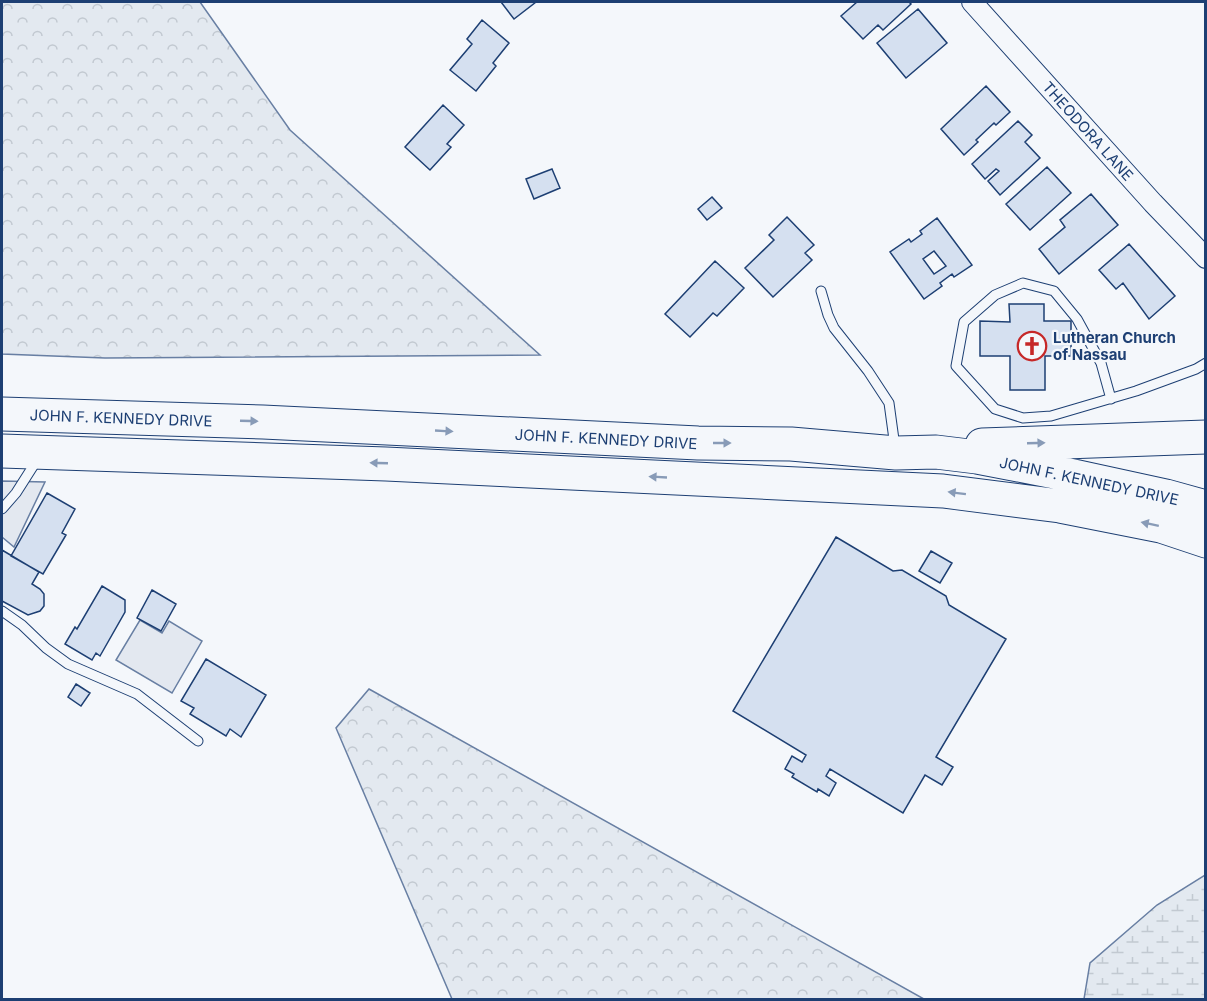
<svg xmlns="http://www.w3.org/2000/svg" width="1207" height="1001" font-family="Inter,sans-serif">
<defs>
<pattern id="forest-crowns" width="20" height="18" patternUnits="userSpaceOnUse" patternTransform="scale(1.5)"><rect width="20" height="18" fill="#e3e9f0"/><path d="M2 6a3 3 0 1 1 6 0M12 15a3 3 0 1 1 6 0" fill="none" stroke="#c2c9d1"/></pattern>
<pattern id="wetland-marsh" width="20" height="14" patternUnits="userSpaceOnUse" patternTransform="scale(1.5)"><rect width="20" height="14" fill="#e3e9f0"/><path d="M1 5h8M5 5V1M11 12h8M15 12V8" fill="none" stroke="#c2c9d1"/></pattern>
</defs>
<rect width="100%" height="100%" fill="#f4f7fb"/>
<path fill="url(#forest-crowns)" stroke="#687fa3" stroke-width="1.5" d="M2,2H200L290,130L540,355L105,358L2,354Z
M369,689L924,999H452L336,728Z"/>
<path fill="url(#wetland-marsh)" stroke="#687fa3" stroke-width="1.5" d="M1205,875V999H1084L1090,963L1157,905Z"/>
<path fill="#e3e8f0" stroke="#687fa3" stroke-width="1.5" d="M2,481L45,482L14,547L2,537Z
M140,620L162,633L169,621L202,641L172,693L116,660Z"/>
<path fill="#d5e0f0" stroke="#1d3f73" stroke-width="1.5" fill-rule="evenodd" d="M501,2H536L514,19Z
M857,2H909L911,4L883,30L878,25L863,39L841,16Z
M918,9L947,43L906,78L877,43Z
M482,20L509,43L493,63L496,66L476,91L450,70L472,44L467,39Z
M986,86L1010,112L996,125L994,123L976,140L978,142L964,155L941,129Z
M443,105L464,125L447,144L451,147L430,170L405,147Z
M1018,121L1032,135L1025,142L1040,158L1000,195L988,181L999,171L996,169L985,179L972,164Z
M1047,167L1071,193L1030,230L1006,204Z
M552,169L560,188L534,199L526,179Z
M1091,194L1118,225L1059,274L1039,249L1065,227L1060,220Z
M712,197L722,208L707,220L698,209Z
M787,217L814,245L805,253L812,260L773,297L745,268L774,240L769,235Z
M937,218L972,265L954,277L952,274L940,283L942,286L924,299L890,252L909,239L911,242L922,234L920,231ZM934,251L946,266L934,274L923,259Z
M1129,244L1175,296L1149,319L1123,283L1116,289L1099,270Z
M715,261L744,288L717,316L713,313L690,337L665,314Z
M1009,304H1044V321H1071V356H1045V390H1010V356H980V321L1010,322Z
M47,493L75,509L62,533L66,535L43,574L11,556Z
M836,537L893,571L902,570L946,596L949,605L1006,639L936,757L953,767L942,785L925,775L903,813L830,769L826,776L836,783L829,796L818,789L817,792L792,777L794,774L785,769L792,756L802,762L806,755L733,711Z
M2,550L39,572L32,584L40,589L44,594V606L40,611L28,615L2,601Z
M931,551L952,563L940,583L919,571Z
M102,586L125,600V612L100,656L96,653L92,660L65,644L75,627L77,629Z
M152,590L176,604L161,631L137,618Z
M206,659L266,695L241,737L230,729L226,736L190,714L194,708L181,701Z
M76,684L90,693L81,706L68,697Z"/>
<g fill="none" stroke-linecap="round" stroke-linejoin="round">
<g stroke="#1d3f73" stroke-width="11">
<path id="service" d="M821,291L828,315L834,328L868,371L889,403L895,447
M1111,399L1101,363L1077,319L1054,291L1023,283L995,295L964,322L956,366L995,409L1023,418L1051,416L1136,391L1196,369L1206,363
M2,509L16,493L37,460
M2,611L22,625L46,648L68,664L137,694L198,741"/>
</g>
<g stroke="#1d3f73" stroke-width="22">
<path id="minor" d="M972,2L1153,203L1206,258"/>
</g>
<g stroke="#1d3f73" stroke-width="35">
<path id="trunk" d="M2,414L263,422L698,443L791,444L896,453L936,452L977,457L1065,474L1166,496L1206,507
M982,445L1206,437
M2,451L386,464L943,491L1060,506L1161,526L1206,541"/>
</g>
<use href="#service" stroke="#f4f7fb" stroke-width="9"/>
<use href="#minor" stroke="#f4f7fb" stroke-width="20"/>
<use href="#trunk" stroke="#f4f7fb" stroke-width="33"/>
</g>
<defs><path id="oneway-solid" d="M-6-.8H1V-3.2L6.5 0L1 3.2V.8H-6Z" transform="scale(1.5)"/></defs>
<g fill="#889bb7">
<use href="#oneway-solid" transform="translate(249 421) rotate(2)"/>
<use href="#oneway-solid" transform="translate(444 431) rotate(3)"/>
<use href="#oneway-solid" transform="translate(722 443)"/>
<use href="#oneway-solid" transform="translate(1036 443) rotate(-2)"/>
<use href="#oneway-solid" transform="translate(379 463) rotate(-178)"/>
<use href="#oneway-solid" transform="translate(658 477) rotate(-177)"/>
<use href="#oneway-solid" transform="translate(957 493) rotate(-173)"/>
<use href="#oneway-solid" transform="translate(1150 524) rotate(-168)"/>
</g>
<defs>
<g id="church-ring" transform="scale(1.5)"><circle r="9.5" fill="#f4f7fb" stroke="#c62828" stroke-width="1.5"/><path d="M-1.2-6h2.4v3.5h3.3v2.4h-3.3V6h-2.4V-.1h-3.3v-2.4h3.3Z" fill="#c62828"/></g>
</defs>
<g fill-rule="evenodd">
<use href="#church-ring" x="1032" y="346"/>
</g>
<g text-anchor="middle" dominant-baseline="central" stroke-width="4.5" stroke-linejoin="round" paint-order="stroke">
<g font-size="15" fill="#1d3f73" stroke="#f4f7fb">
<text transform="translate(1088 131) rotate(48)">THEODORA LANE</text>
<text transform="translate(121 418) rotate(2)">JOHN F. KENNEDY DRIVE</text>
<text transform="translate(606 439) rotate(3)">JOHN F. KENNEDY DRIVE</text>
<text transform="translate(1089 481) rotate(12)">JOHN F. KENNEDY DRIVE</text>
</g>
<g font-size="15" font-weight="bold" fill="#1d3f73" stroke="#f4f7fb" text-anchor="start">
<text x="1053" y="337">Lutheran Church<tspan x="1053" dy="17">of Nassau</tspan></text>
</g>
</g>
<rect width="1207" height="1001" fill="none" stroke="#1d3f73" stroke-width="6"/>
</svg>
